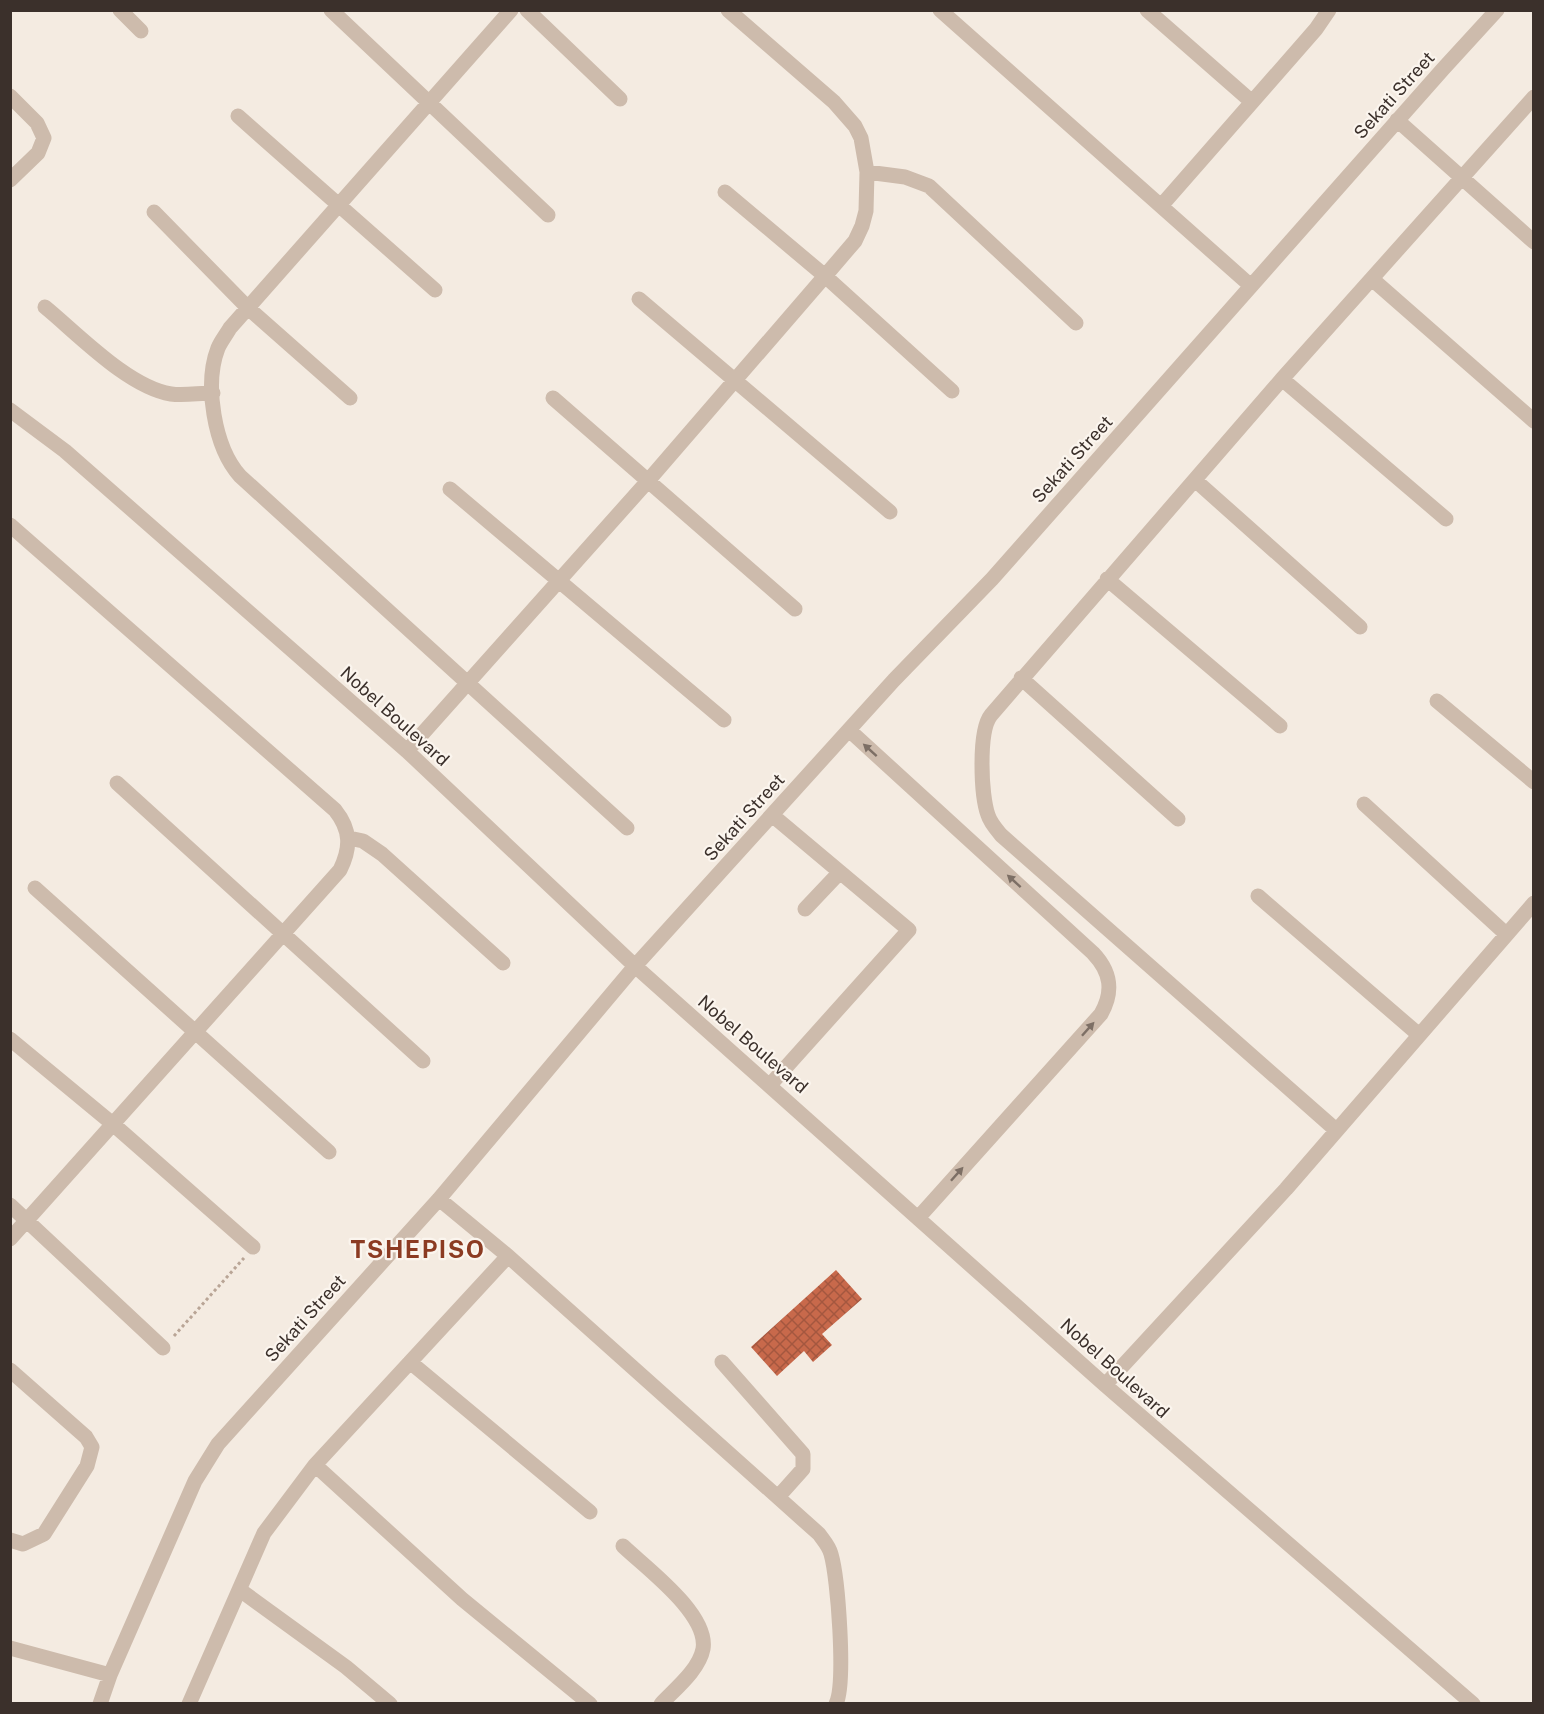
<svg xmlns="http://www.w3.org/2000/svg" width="1544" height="1714" font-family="'Public Sans',sans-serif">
<defs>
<pattern id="building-cross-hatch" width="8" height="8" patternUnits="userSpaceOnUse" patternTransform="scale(1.5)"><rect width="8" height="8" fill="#c8694b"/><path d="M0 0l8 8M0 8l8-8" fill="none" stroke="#a4573f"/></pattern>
</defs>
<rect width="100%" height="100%" fill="#f4ebe1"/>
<path fill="url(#building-cross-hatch)" d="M836,1270L862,1299L822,1334L832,1345L813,1362L804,1351L777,1376L751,1347Z"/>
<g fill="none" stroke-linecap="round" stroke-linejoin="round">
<path stroke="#b9a596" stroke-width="3" stroke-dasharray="3 3" stroke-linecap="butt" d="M174,1336L244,1258"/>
<path stroke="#cdbbac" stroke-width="15" d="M120,10L141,31
M331,10L548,215
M511,10L230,328C226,335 221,341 218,348C204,384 214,447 240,476L627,828
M527,10L620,99
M940,10L1251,286
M1147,10L1252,102
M10,96L37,123L44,138L38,153L10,180
M238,116L435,290
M1397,120L1534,242
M867,172L905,177L929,186L1076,323
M725,192L825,276L952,391
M1161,206L1316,29L1329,10
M154,212L248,308L350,398
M1372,279L1534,421
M639,299L890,512
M45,307C78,334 128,387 171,394C184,396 199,393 213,393
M1282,379L1446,519
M553,398L795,609
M10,410L65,451L407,751L635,966L1105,1385L1473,1704
M1195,480L1360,627
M450,489L724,720
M10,525L335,810C351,830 351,848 340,870L10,1239
M1107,579L1280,726
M1021,678L1178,819
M1437,701L1534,782
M849,730L1093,953C1111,972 1114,991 1101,1014L918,1218
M407,751L647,482L825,276L855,241L862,226L866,211L867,172L861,138L855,126L834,102L728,10
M117,783L423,1061
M1364,804L1506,934
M349,838L363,841L382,854L503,963
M35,888L329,1152
M1258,896L1418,1034
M805,909L840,872
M10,1039L114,1125L253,1247
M770,1085L909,930L772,815
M1336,1130L1001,835C996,829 990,822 988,815C981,796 978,731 991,715L1282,379L1534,97
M439,1199L508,1256L819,1534C824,1541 829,1546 831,1554C838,1578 846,1683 836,1704
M10,1205L163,1348
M410,1362L590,1512
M722,1362L803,1454V1469L778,1497
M10,1370L86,1437L92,1447L87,1466L44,1534L23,1544L10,1540
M1105,1385L1286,1189L1534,903
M315,1465L462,1599L590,1704
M623,1546C646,1568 709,1614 703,1649C699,1670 675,1689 661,1704
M240,1590L346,1667L390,1704
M10,1648L110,1675
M100,1704L110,1675L195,1481L218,1444L439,1199L635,966L894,680L992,579L1443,69L1497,10
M189,1704L264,1533L315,1465L508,1256"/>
</g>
<defs><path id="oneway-solid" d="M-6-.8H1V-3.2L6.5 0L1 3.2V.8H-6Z" transform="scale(1.5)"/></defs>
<g fill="#7d6f65">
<use href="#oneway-solid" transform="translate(870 750) rotate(-138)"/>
<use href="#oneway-solid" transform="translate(1014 881) rotate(-138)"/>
<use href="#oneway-solid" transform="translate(1088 1029) rotate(-48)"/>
<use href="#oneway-solid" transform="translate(957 1174) rotate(-48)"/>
</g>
<g text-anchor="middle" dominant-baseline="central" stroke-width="4.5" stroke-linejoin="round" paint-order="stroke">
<g font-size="18" fill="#3b302b" stroke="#fbf5ee">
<text transform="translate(1394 95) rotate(-48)">Sekati Street</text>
<text transform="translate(1072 459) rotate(-48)">Sekati Street</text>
<text transform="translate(395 716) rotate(42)">Nobel Boulevard</text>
<text transform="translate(744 817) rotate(-48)">Sekati Street</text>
<text transform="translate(753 1044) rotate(41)">Nobel Boulevard</text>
<text transform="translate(305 1318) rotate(-48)">Sekati Street</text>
<text transform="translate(1115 1368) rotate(42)">Nobel Boulevard</text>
</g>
<g font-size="24" font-weight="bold" letter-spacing="1.5" fill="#8c3b22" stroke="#fbf5ee">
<text x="418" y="1249">TSHEPISO</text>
</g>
</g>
<rect width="1544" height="1714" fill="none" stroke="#3b302b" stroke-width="24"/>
</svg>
